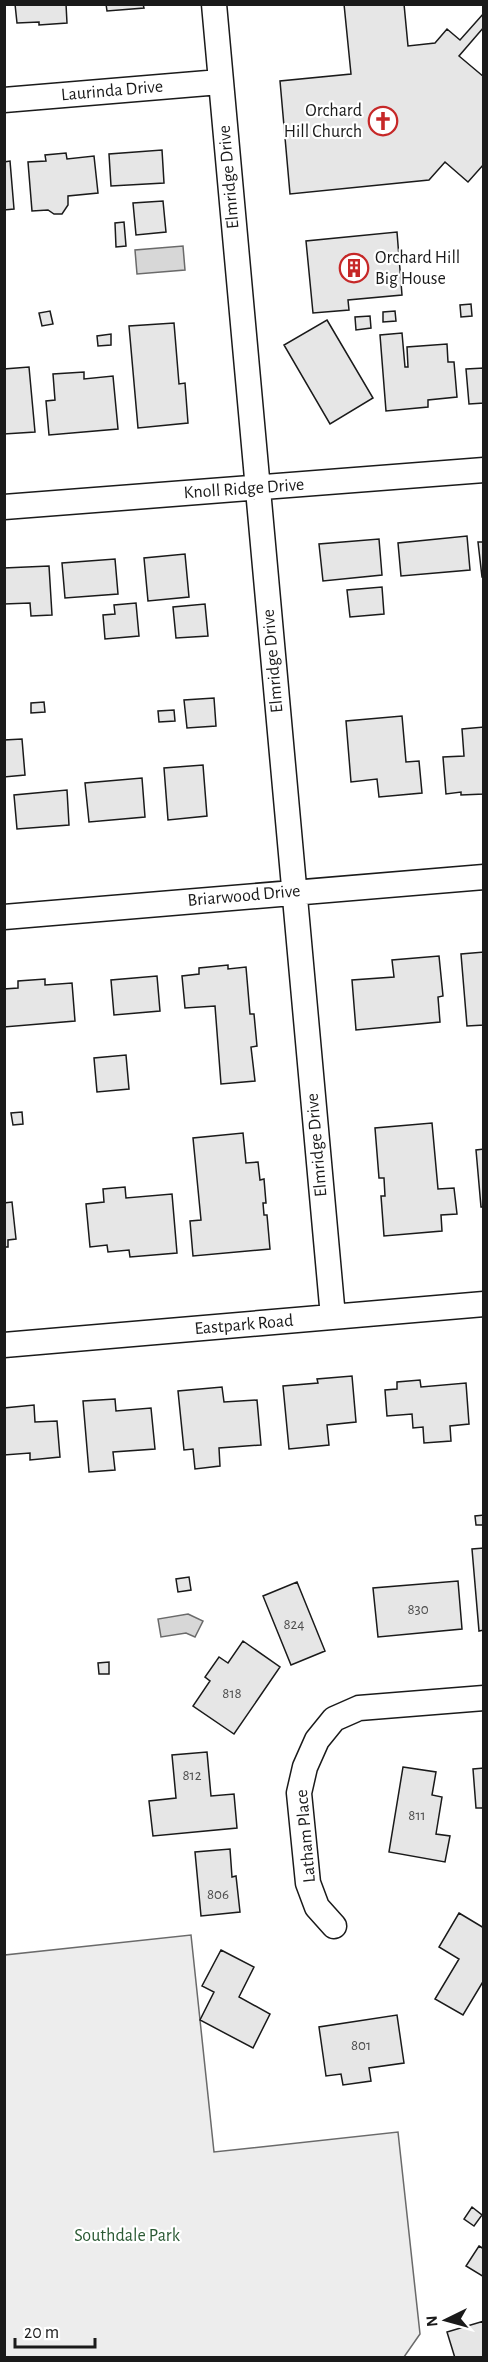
<svg xmlns="http://www.w3.org/2000/svg" width="488" height="2362" font-family="'Alegreya Sans',sans-serif">
<rect width="100%" height="100%" fill="#fff"/>
<path fill="#ededed" stroke="#6a6a6a" stroke-width="1.5" d="M191,1935L214,2152L398,2132L420,2334L404,2357H5V1955Z"/>
<path fill="#d7d7d7" stroke="#6a6a6a" stroke-width="1.5" d="M183,246L185,270L137,274L135,250Z
M188,1614L203,1621L195,1637L186,1633L161,1637L158,1619Z"/>
<path fill="#e6e6e6" stroke="#1a1a1a" stroke-width="1.5" d="M15,4H66L67,23L39,25V22L17,23Z
M106,4H143L144,8L107,11Z
M344,4H404L408,46L435,43L447,29L460,40L484,13V27L459,56L484,77V164L468,182L445,162L429,180L290,194L280,81L351,74Z
M162,150L164,183L111,186L109,154Z
M66,153L67,159L94,156L98,193L68,196V205L62,214H54L48,210L32,211L28,162L46,161L45,155Z
M10,161L14,209L4,210V162Z
M163,201L166,232L136,235L133,203Z
M124,222L126,246L116,247L115,223Z
M397,232L402,295L348,300L349,310L313,313L306,241Z
M471,304L472,316L461,317L460,305Z
M50,311L53,324L42,326L39,313Z
M395,311L396,321L383,322V312Z
M370,316L371,328L356,330L355,317Z
M327,320L373,398L330,424L284,345Z
M174,323L179,384L185,383L188,423L138,428L129,326Z
M402,333L405,367H408L407,347L447,344L448,362H454L457,397L428,400V407L386,411L380,335Z
M111,334V345L98,346L97,336Z
M29,367L35,432L4,434V369Z
M484,368V403L469,404L466,369Z
M84,372V379L113,376L118,429L49,435L46,401L55,400L53,374Z
M467,536L470,570L401,576L398,543Z
M379,539L382,575L323,581L319,544Z
M478,542H484V577H482Z
M185,554L189,597L148,601L144,558Z
M115,559L118,594L65,598L62,563Z
M49,566L52,615L31,616L30,603L4,604V568Z
M382,587L384,614L350,617L347,590Z
M136,603L139,636L105,639L103,615L115,614L114,605Z
M205,604L208,636L176,638L173,607Z
M214,698L216,726L187,728L184,700Z
M44,702L45,712L31,713V703Z
M174,710L175,721L159,722L158,711Z
M402,716L406,762L419,761L422,793L379,797L377,779L351,782L346,721Z
M484,727V794L461,795V792L446,794L443,757L464,756L462,729Z
M22,739L25,775L4,777V740Z
M203,765L207,816L168,820L164,768Z
M142,778L145,817L89,822L85,783Z
M67,790L69,825L17,829L14,795Z
M484,952V1025L467,1026L461,954Z
M439,956L443,996L438,997L440,1022L356,1030L352,980L394,977L392,960Z
M228,965V969L246,967L250,1014H254L257,1046L251,1047L255,1081L221,1084L215,1006L185,1008L182,976L199,974V968Z
M157,976L160,1011L114,1015L111,980Z
M45,979V985L72,983L75,1021L4,1027V989L18,988V981Z
M126,1055L129,1089L97,1092L94,1058Z
M22,1112L23,1124L13,1125L11,1113Z
M432,1123L438,1189L454,1188L457,1214L441,1215L442,1231L384,1236L381,1196H385L384,1178H379L375,1128Z
M243,1133L246,1163L258,1162L260,1180L264,1179L266,1203H263L264,1215H267L270,1249L193,1256L190,1221L201,1220L193,1138Z
M484,1149V1207H481L476,1150Z
M125,1187L126,1198L172,1194L177,1253L130,1257L129,1250L108,1252L107,1245L90,1247L86,1204L104,1202L103,1189Z
M12,1202L16,1239L8,1240V1247H4V1203Z
M352,1376L356,1422L327,1425L329,1445L289,1449L283,1386L318,1383L317,1379Z
M420,1380L421,1387L466,1383L469,1424L450,1426L451,1441L424,1443L423,1427L413,1428L412,1414L387,1416L385,1390L397,1389V1382Z
M222,1387L224,1402L257,1400L261,1445L219,1448L220,1466L195,1469L193,1449L184,1450L178,1391Z
M115,1399L116,1411L151,1408L155,1449L113,1452L115,1470L89,1472L83,1401Z
M34,1405L35,1422L57,1421L60,1457L30,1460V1453L4,1455V1408Z
M484,1515V1525H476L475,1516Z
M484,1548V1630L479,1631L472,1549Z
M189,1577L191,1590L178,1592L176,1579Z
M458,1581L462,1629L378,1637L373,1588Z
M297,1582L325,1651L291,1665L263,1596Z
M243,1641L280,1667L234,1734L193,1706L210,1681L205,1677L219,1657L228,1663Z
M109,1662V1674H99L98,1663Z
M207,1752L211,1796L234,1794L237,1828L153,1836L149,1801L176,1798L172,1755Z
M403,1767L436,1772L432,1795L442,1797L436,1834L450,1836L445,1862L389,1852Z
M484,1768V1808H476L473,1769Z
M230,1849L232,1877L236,1876L240,1912L201,1916L195,1852Z
M459,1913L484,1928V1980L463,2015L435,1999L459,1959L439,1947Z
M221,1950L254,1967L239,1997L270,2014L253,2048L200,2020L214,1992L202,1986Z
M397,2015L404,2063L369,2068L371,2081L343,2085L341,2074L326,2076L319,2027Z
M472,2207L482,2215L474,2226L464,2219Z
M479,2246L484,2249V2277L466,2266Z
M484,2321V2358H455L447,2332Z"/>
<g fill="none" stroke-linecap="round" stroke-linejoin="round">
<g stroke="#1a1a1a" stroke-width="27">
<path id="street" d="M214,4L333,1317
M4,100L220,82
M4,507L484,470
M4,917L484,877
M4,1345L484,1304
M334,1926L317,1907L308,1883L299,1793L305,1767L317,1740L334,1719L359,1708L484,1698"/>
</g>
<use href="#street" stroke="#fff" stroke-width="24"/>
</g>
<defs>
<g id="church-ring" transform="scale(1.5)"><circle r="9.5" fill="#fff" stroke="#c62828" stroke-width="1.5"/><path d="M-1.2-6h2.4v3.5h3.3v2.4h-3.3V6h-2.4V-.1h-3.3v-2.4h3.3Z" fill="#c62828"/></g>
<g id="building-ring" transform="scale(1.5)"><circle r="9.5" fill="#fff" stroke="#c62828" stroke-width="1.5"/><path d="M-4-6H4V6H1V3H-1V6H-4ZM-2.5-4.3h1.7v1.8h-1.7ZM.8-4.3h1.7v1.8H.8ZM-2.5-1h1.7V.8h-1.7ZM.8-1h1.7V.8H.8Z" fill="#c62828"/></g>
</defs>
<g fill-rule="evenodd">
<use href="#church-ring" x="383" y="121"/>
<use href="#building-ring" x="354" y="268"/>
</g>
<g text-anchor="middle" dominant-baseline="central" stroke-width="4.5" stroke-linejoin="round" paint-order="stroke">
<g font-size="15" fill="#4d4d4d">
<text x="418" y="1609">830</text>
<text x="294" y="1624">824</text>
<text x="232" y="1693">818</text>
<text x="192" y="1775">812</text>
<text x="417" y="1815">811</text>
<text x="218" y="1894">806</text>
<text x="361" y="2045">801</text>
</g>
<g font-size="18" fill="#1a1a1a" stroke="#fff">
<text transform="translate(112 91) rotate(-5)">Laurinda Drive</text>
<text transform="translate(229 177) rotate(-95)">Elmridge Drive</text>
<text transform="translate(244 489) rotate(-4)">Knoll Ridge Drive</text>
<text transform="translate(273 661) rotate(-95)">Elmridge Drive</text>
<text transform="translate(244 896) rotate(-5)">Briarwood Drive</text>
<text transform="translate(317 1145) rotate(-95)">Elmridge Drive</text>
<text transform="translate(244 1325) rotate(-5)">Eastpark Road</text>
<text transform="translate(306 1836) rotate(-95)">Latham Place</text>
</g>
<g font-size="18" fill="#1a1a1a" stroke="#fff" text-anchor="end">
<text x="362" y="111">Orchard<tspan x="362" dy="21">Hill Church</tspan></text>
<text x="375" y="258" text-anchor="start">Orchard Hill<tspan x="375" dy="21">Big House</tspan></text>
</g>
<g font-size="18" fill="#2b5a34" stroke="#fff">
<text x="127" y="2236">Southdale Park</text>
</g>
</g>
<rect width="488" height="2362" fill="none" stroke="#1a1a1a" stroke-width="12"/>
<g transform="translate(446 2320) rotate(265)" stroke="#ffffff" stroke-width="4.5" paint-order="stroke">
<path d="M0-4.5L10 22L0 15L-10 22Z" fill="#1a1a1a"/>
<text y="-9" font-size="16" font-weight="bold" text-anchor="middle" fill="#1a1a1a">N</text>
</g>
<path d="M15 2338v9h80v-9" fill="none" stroke="#1a1a1a" stroke-width="3"/>
<text x="24" y="2338" font-size="18" fill="#1a1a1a" stroke="#ffffff" stroke-width="4.5" paint-order="stroke">20 m</text>
</svg>
